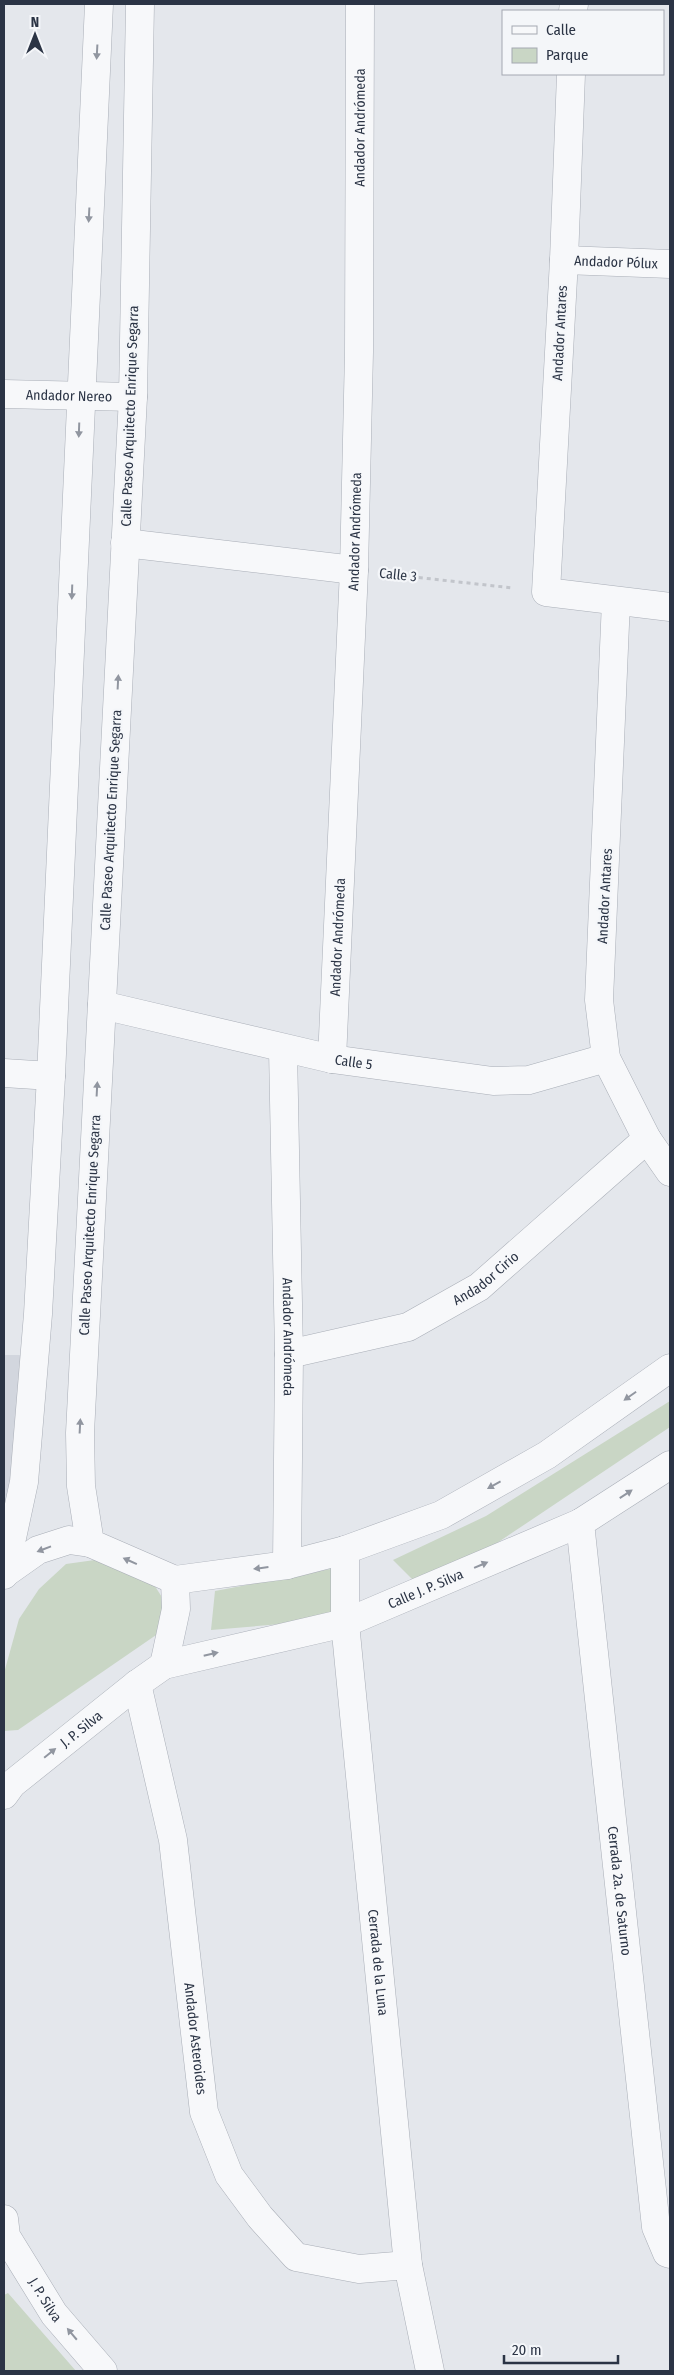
<svg xmlns="http://www.w3.org/2000/svg" width="674" height="2375" font-family="'Fira Sans Condensed',sans-serif">
<rect width="100%" height="100%" fill="#e4e7ec"/>
<path fill="#d2d6de" d="M4,1355H24L17,1462L4,1508Z"/>
<path fill="#c9d6c5" d="M670,1401V1427L491,1547L415,1582L393,1560L486,1516Z
M109,1558L151,1580L167,1605L159,1633L18,1730L4,1731V1673L19,1619L39,1589L66,1564Z
M341,1567L340,1615L293,1623L211,1630L215,1591Z
M8,2293L76,2371H4V2295Z"/>
<g fill="none" stroke-linecap="round" stroke-linejoin="round">
<g stroke="#a9aeb7" stroke-width="29">
<g id="minor">
<path d="M573,11L574,4"/>
<path d="M571,74L564,260L546,592L670,607"/>
<path id="s1" d="M564,260L670,264"/>
<path id="s2" d="M4,394L133,397"/>
<path d="M125,543L354,570"/>
<path d="M616,601L599,1000L606,1058L647,1139L670,1172"/>
<path id="s3" d="M102,1005L332,1059L493,1081L529,1080L606,1058"/>
<path id="s4" d="M283,1049L289,1354L287,1565"/>
<path id="s5" d="M332,1059L354,570L359,352L360,4"/>
<path d="M4,1073L51,1076"/>
<path id="s6" d="M289,1354L408,1327L479,1287L647,1139"/>
<path id="s7" d="M580,1523L656,2227L667,2253L670,2254"/>
<path id="s8" d="M345,1550V1623L408,2265L430,2371"/>
<path id="s9" d="M137,1684L173,1840L204,2112L229,2175L260,2217L296,2257L359,2269L408,2265"/>
</g>
</g>
<g stroke="#a9aeb7" stroke-width="29">
<g id="tertiary">
<path d="M140,4L133,397L80,1433L81,1486L90,1543L175,1580"/>
<path d="M4,1574L38,1550L69,1540L90,1543"/>
<path d="M4,1575L24,1482L38,1314L51,1076L99,4"/>
<path d="M175,1580L287,1565L345,1550L441,1515L547,1455L670,1368"/>
<path d="M164,1665L176,1609L175,1580"/>
<path id="s10" d="M4,1795L12,1784L137,1684L164,1665L345,1623L580,1523L670,1465"/>
<path id="s11" d="M4,2219L6,2236L54,2314L103,2371"/>
</g>
</g>
<path stroke="#c2c5cb" stroke-width="3" stroke-dasharray="4 4" stroke-linecap="butt" d="M387,574L513,588"/>
<use href="#minor" stroke="#f7f8fa" stroke-width="28"/>
<use href="#tertiary" stroke="#f7f8fa" stroke-width="28"/>
</g>
<defs><path id="oneway-solid" d="M-6-.8H1V-3.2L6.5 0L1 3.2V.8H-6Z" transform="scale(1.25)"/></defs>
<g fill="#9196a0">
<use href="#oneway-solid" transform="translate(97 52) rotate(93)"/>
<use href="#oneway-solid" transform="translate(89 215) rotate(93)"/>
<use href="#oneway-solid" transform="translate(79 430) rotate(92)"/>
<use href="#oneway-solid" transform="translate(72 592) rotate(92)"/>
<use href="#oneway-solid" transform="translate(118 682) rotate(-87)"/>
<use href="#oneway-solid" transform="translate(97 1089) rotate(-87)"/>
<use href="#oneway-solid" transform="translate(630 1396) rotate(145)"/>
<use href="#oneway-solid" transform="translate(80 1426) rotate(-87)"/>
<use href="#oneway-solid" transform="translate(494 1485) rotate(151)"/>
<use href="#oneway-solid" transform="translate(626 1494) rotate(-33)"/>
<use href="#oneway-solid" transform="translate(44 1549) rotate(159)"/>
<use href="#oneway-solid" transform="translate(130 1561) rotate(-156)"/>
<use href="#oneway-solid" transform="translate(481 1565) rotate(-23)"/>
<use href="#oneway-solid" transform="translate(261 1568) rotate(173)"/>
<use href="#oneway-solid" transform="translate(211 1654) rotate(-13)"/>
<use href="#oneway-solid" transform="translate(50 1753) rotate(-39)"/>
<use href="#oneway-solid" transform="translate(72 2334) rotate(-130)"/>
</g>
<g text-anchor="middle" dominant-baseline="central" stroke-width="4.5" stroke-linejoin="round" paint-order="stroke">
<g font-size="14" fill="#2b3445" stroke="#f4f6f9">
<text stroke="none"><textPath href="#s5" startOffset="932">Andador Andrómeda</textPath></text>
<text stroke="none"><textPath href="#s1" startOffset="52">Andador Pólux</textPath></text>
<text transform="translate(560 333) rotate(-87)">Andador Antares</text>
<text stroke="none"><textPath href="#s2" startOffset="65">Andador Nereo</textPath></text>
<text transform="translate(130 416) rotate(-88)">Calle Paseo Arquitecto Enrique Segarra</text>
<text stroke="none"><textPath href="#s5" startOffset="528">Andador Andrómeda</textPath></text>
<text transform="translate(398 575) rotate(6)">Calle 3</text>
<text transform="translate(111 820) rotate(-87)">Calle Paseo Arquitecto Enrique Segarra</text>
<text transform="translate(605 896) rotate(-87)">Andador Antares</text>
<text stroke="none"><textPath href="#s5" startOffset="122">Andador Andrómeda</textPath></text>
<text stroke="none"><textPath href="#s3" startOffset="258">Calle 5</textPath></text>
<text transform="translate(90 1225) rotate(-87)">Calle Paseo Arquitecto Enrique Segarra</text>
<text stroke="none"><textPath href="#s6" startOffset="214">Andador Cirio</textPath></text>
<text stroke="none"><textPath href="#s4" startOffset="288">Andador Andrómeda</textPath></text>
<text stroke="none"><textPath href="#s10" startOffset="480">Calle J. P. Silva</textPath></text>
<text stroke="none"><textPath href="#s10" startOffset="102">J. P. Silva</textPath></text>
<text stroke="none"><textPath href="#s7" startOffset="370">Cerrada 2a. de Saturno</textPath></text>
<text stroke="none"><textPath href="#s8" startOffset="414">Cerrada de la Luna</textPath></text>
<text stroke="none"><textPath href="#s9" startOffset="360">Andador Asteroides</textPath></text>
<text stroke="none"><textPath href="#s11" startOffset="92">J. P. Silva</textPath></text>
</g>
</g>
<rect width="674" height="2375" fill="none" stroke="#2b3445" stroke-width="10"/>
<rect x="502" y="10" width="162" height="65" fill="#f4f6f9" stroke="#a4a8b1"/>
<rect x="512" y="26" width="25" height="8" fill="#f7f8fa" stroke="#a4a8b1"/>
<text x="546" y="35" font-size="15" fill="#2b3445">Calle</text>
<rect x="512" y="48" width="25" height="15" fill="#c9d6c5" stroke="#a4a8b1"/>
<text x="546" y="60" font-size="15" fill="#2b3445">Parque</text>
<g transform="translate(35 35)" stroke="#f4f6f9" stroke-width="4" paint-order="stroke">
<path d="M0-4L9 19L0 12L-9 19Z" fill="#2b3445"/>
<text y="-8" font-size="14" font-weight="bold" text-anchor="middle" fill="#2b3445">N</text>
</g>
<path d="M504 2355v8h114v-8" fill="none" stroke="#2b3445" stroke-width="2.5"/>
<text x="512" y="2355" font-size="15" fill="#2b3445" stroke="#f4f6f9" stroke-width="4" paint-order="stroke">20 m</text>
</svg>
